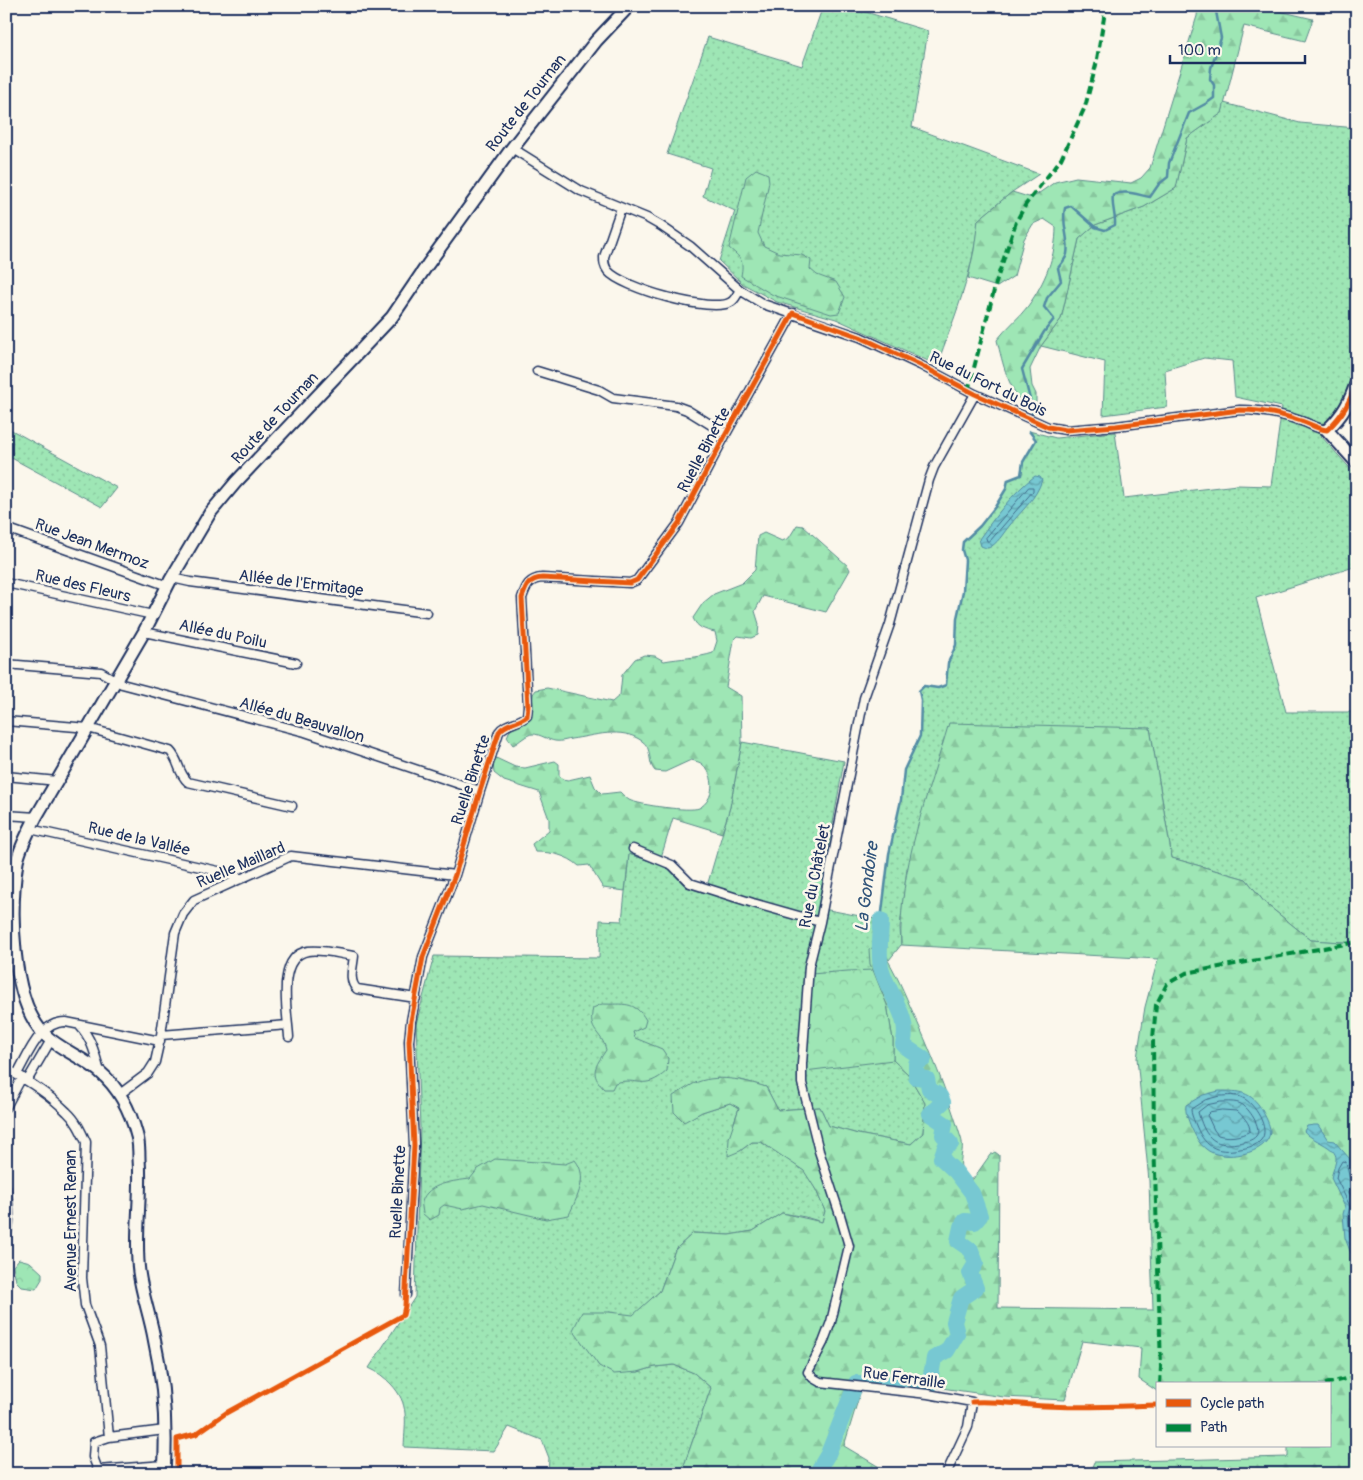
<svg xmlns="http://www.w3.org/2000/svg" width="1363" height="1480" font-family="Pangolin,sans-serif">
<defs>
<pattern id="grass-dots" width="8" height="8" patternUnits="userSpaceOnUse" patternTransform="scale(1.25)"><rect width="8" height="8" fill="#9ee6b5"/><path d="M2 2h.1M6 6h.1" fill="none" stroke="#88c69e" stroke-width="1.8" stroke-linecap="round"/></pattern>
<pattern id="forest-firs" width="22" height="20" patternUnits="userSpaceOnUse" patternTransform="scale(1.25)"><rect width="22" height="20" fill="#9ee6b5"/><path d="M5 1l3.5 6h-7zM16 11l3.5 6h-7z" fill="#88c69e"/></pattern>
<pattern id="park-crowns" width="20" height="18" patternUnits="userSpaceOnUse" patternTransform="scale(1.25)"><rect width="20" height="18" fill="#9ee6b5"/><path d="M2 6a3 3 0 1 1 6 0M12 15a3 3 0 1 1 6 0" fill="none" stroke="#88c69e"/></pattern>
<pattern id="water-waves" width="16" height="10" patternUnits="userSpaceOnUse" patternTransform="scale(1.25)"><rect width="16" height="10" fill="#77c8d2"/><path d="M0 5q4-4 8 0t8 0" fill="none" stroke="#61a3ae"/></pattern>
</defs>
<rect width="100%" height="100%" fill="#fbf7ec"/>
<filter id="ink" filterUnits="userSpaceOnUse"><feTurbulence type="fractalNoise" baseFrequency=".02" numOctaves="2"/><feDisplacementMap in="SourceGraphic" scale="10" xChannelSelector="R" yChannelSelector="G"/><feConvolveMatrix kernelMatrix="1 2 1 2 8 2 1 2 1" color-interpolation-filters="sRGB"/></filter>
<g filter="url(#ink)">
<path fill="url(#grass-dots)" stroke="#5c8a8a" d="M823,6H846L928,31L912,127L1039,174L1012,192L978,220C974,271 954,318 937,365L836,319L777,302L743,284L719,261L735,211L703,196L711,168L667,154L708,37L802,66Z
M1224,103L1300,123L1357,128V371C1349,395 1336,416 1321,436L1357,476V566L1256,598L1286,712H1357V943L1311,940L1265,903L1246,879L1172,858L1150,728L907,868L900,927L901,945L889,960L879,946L871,964L887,1005L893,1040V1060L908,1074L925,1103L923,1133L911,1144L858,1134L829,1126L820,1107L778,1110L766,1087L741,1080L714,1079L684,1121L702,1112L730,1103L739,1108L734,1122L740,1151L752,1142H761L805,1171L816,1190L825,1211L822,1222L805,1217L782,1213L753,1231L729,1235L693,1233L675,1250L660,1291L633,1316L609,1312L588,1349L599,1366L638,1372L655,1367L674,1365L694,1373L711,1388L681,1474H548L549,1458L542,1440L509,1427L494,1451L404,1447C405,1421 410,1404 391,1384C384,1377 378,1372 369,1368L415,1297L420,1127L416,1024L434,956L599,958L600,920L622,921L629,854L667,867L686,887L705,893L730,807L742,742L844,761L818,908L881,920L889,854L901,800L904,770L920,735L921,700L919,691L924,686L938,688L946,685L948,663L956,645L957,618L963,591L965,560L962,550L963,542L980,526L995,507L1006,489L1008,480L1021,475L1023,462L1036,440L1029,431L1056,438L1115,432L1124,498L1237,485L1271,486L1282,407L1235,397L1232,361L1204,358L1165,370L1167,407L1103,415L1105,362L1041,346L1061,319L1079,239L1095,225L1144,207L1176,188L1187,138L1222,113Z
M6,427L117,488L102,507L6,455Z"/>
<path fill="url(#forest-firs)" stroke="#5c8a8a" d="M1198,6H1258L1313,19L1305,41L1244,26L1222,113L1187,138L1176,188L1144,207L1095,225L1079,239L1061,319L1041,346L1030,369L1032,386L1036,394V403L1026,407C1008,388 1003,365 997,340C1006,328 1019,318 1028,306C1045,282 1056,256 1056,227L1044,219L1033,224L1024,239L1014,276L997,287L968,278L974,250L978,220L1012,192L1032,198L1055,182L1076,177L1131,183L1141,178L1150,168L1197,16Z
M756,169L768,174L769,182L758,233L764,246L779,253L802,255L811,260L810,269L817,275L836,282L845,297L839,313L831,314L773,295L741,276C744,260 741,258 729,248L746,177Z
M797,525L803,526L848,566L850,570L826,612L763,596L755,611L759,624L758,635L751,638L738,636L734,640L726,687L741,696L742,742L730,807L722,833L673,818L659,864L629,854L625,891L603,888L589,865L579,866C567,855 551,852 535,852L532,844L549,830V819L539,792L504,781L494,773L493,762L496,758L515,767L525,768L555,761L559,764V775L562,779L568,780L590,775L595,787L602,794L620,792C623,795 626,798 629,800C639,805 690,812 699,808C715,800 716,775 702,764C700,762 695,761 691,760L665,772L655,771C647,763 653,748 642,741C621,726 594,736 571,739C566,740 560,742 555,741C548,740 540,734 533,734C526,734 520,742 513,745L507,737L509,732L513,727L531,716L533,694L536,690L547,688L612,702L620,695L622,675L635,659L644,655L655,656L664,661C680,658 698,658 713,653L717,641L715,632C705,630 697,628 693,618L703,603L714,594L742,583L755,570L758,536L764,533L782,541L789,538Z
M949,723L1150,728L1172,858L1246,879L1265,903L1311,940L1357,943V1463L1354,1474H1089L1094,1462L1288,1457V1446H1329V1384H1157V1391L1139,1379L1141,1348L1082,1341L1065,1400L1004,1397L865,1377L844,1446L891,1474H681L711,1388L694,1373L674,1365L655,1367L638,1372L614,1374L599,1366L573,1330L582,1312H609L633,1315L660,1291L675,1250L693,1233L729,1235L753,1231L782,1213L822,1222L825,1211L816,1190L804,1171L761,1142H752L740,1151L728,1156L729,1138L739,1108L730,1103L702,1112L684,1122L674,1112L673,1096C680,1092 686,1088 693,1084C716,1073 744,1080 766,1087L778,1110L820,1107L829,1126L858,1134L911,1144L923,1133L925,1103L908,1074L893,1060V1040L887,1005L870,964L869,949L879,946C892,965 901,985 910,1006C930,1049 947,1092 961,1138C966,1153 955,1161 965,1178L973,1179L990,1155L995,1152L999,1155L998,1308L1153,1310L1149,1181L1137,1058L1145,1007L1158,959L901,945C898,869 928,795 949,723Z
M602,1004C624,1005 634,1000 646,1020L644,1027L633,1032L635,1038L662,1049L668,1058L667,1071C643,1092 638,1076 615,1083L612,1089H604C589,1073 595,1067 606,1050C602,1031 587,1033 593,1008Z
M495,1159L565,1164L575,1160C589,1177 577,1197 569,1215L546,1219L483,1204L463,1209L444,1205L440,1208L439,1215L430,1220L423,1214C423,1211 421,1205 422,1202C427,1183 455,1181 470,1179L478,1169Z"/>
<path fill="url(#park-crowns)" stroke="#5c8a8a" d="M873,970L887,1005L893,1040V1060L805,1071L811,974L848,971Z
M19,1259L30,1262L42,1273V1279L36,1289L22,1287L16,1281L13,1266Z"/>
<path fill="url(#water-waves)" stroke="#528ba4" d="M1035,476L1040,477L1042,480C1036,499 1022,510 1010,525C1004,532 1000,540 992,546C988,549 986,548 981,546L979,539C995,517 1012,493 1035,476Z
M1219,1091C1239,1091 1251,1091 1262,1110C1265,1116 1270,1124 1270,1131C1270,1155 1220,1162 1206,1149C1199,1144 1195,1135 1191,1127C1188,1119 1185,1113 1186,1105L1203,1095Z
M1314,1125H1318L1328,1140L1334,1141L1350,1159L1357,1183V1260L1352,1256L1345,1238L1343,1214L1345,1207L1331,1178C1332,1173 1336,1163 1336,1159C1337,1146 1311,1141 1304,1131L1307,1126Z"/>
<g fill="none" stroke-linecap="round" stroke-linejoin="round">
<path stroke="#406c8c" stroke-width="1" d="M1029,487H1033V491L990,541H987L986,538Z
M1220,1096C1227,1096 1236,1094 1243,1098C1254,1103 1271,1129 1261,1140C1256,1146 1247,1148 1240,1149C1215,1154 1204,1146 1195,1123C1193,1118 1191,1114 1191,1109L1205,1100Z
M1221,1102C1227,1102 1235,1101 1241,1104C1248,1107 1263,1128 1256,1136C1252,1141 1244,1142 1238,1143C1212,1148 1204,1134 1198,1112L1207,1105Z
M1222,1110L1237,1111C1243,1116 1250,1123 1250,1131C1240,1137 1228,1138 1218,1135L1214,1130L1207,1115L1210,1112Z
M1357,1183L1350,1180L1346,1162L1342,1161L1338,1168L1336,1178L1350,1206L1348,1215L1350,1237L1357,1253
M1357,1189H1351L1349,1191L1356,1205L1355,1215L1357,1237"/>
<path stroke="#528ba4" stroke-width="2.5" d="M1032,414L1031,403L1022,369L1044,332L1054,319L1044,307L1047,298L1061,281L1058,268C1061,264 1066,259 1067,254C1070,239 1061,224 1065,208L1071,206L1095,227L1105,230L1115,225C1116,215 1111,205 1113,195C1124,189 1138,195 1150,197L1159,184L1168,177L1169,163L1189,113L1207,103L1214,98V85L1210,79L1211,68L1221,38L1215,6
M881,920L889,854L901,800L904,770L920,736L921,700L919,691L924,686L938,688L946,685L948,663L956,645L957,618L963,591L965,560L962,550L963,542L980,526L995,507L1006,489L1008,480L1021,475L1023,462L1036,440L1029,431"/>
<path stroke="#77c8d2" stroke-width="16" d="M816,1474L828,1454L856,1383L929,1387L934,1358L947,1351L957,1334L954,1322L961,1298L976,1288L970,1273L976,1263L971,1250L958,1241L961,1227L965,1221L975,1222L980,1216L972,1193L956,1172L941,1158L945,1147L951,1144L943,1135L945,1124L930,1114L943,1102L940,1096L929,1089L927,1079L916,1077V1064L924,1059C917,1053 909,1051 903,1044C912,1017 887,993 881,967C878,954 881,934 881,920"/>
<g stroke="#1b2f5e" stroke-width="11">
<path id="street" d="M512,148L581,191L647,218L661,226L690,246L740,290L763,304L860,337L920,365L975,394L1048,427L1066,430L1116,426L1240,410C1262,410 1281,414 1301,421C1311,424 1317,429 1327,430
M621,208L604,257C604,262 604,266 608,271C622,288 713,314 731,302C735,300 737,294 740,290
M537,371L599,390L613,398L676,406L687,410L726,434
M6,528L168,586
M172,578L190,582L427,613
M6,583L153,615
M144,632L296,663
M6,664L101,672L122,684L305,732L480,791
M6,721L88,728L170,751C180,761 177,772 188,782L292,806
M6,776L57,781
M6,815L36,817
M30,829L227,873L241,879
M633,849L672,865L690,883L753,903L820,922
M79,1025C92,1039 95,1054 100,1072
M161,1035L288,1025
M289,1037C288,1015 275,956 308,951C322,949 340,954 354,956C353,967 348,981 357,989L416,998
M6,1069C27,1080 50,1095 67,1112C76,1120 81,1131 86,1142L82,1278L85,1305L100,1346L109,1437
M17,1074C28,1055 40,1021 66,1022L160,1041
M27,1081L51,1040
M120,1094L148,1073L155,1062L161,1035L175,933L183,914L194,900L291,856L455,875
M6,1107L22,1077
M6,1187C8,1201 12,1221 6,1235
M406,1295L414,1146L409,1041L411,1021L423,957L455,875L480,791L499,732C506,722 518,724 527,716L528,706L522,598C526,586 529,579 542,578L630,583L637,580L679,523L726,434L793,313
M165,1465L98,1470L93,1457L94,1442L109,1437L165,1430
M946,1474L968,1427L972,1402L928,1394L820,1382L813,1378L808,1372L823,1343L831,1322L849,1246L840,1215L819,1151L802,1083V1064L809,966L820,922L864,698L890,624L929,480L934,467L975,394"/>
</g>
<g stroke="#1b2f5e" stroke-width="15">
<path id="secondary" d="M1357,381C1350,402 1343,415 1327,430L1357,463
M164,1474C167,1429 164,1383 154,1338C150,1316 142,1294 139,1272C134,1234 142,1197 139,1159C139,1152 139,1143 137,1136C131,1113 119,1088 100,1072C83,1057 60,1050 44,1034C10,999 10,907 17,862C20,847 29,831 36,817L144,632L171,579L210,513L236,482L392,317L428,264L512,148L596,41L629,6"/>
</g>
<use href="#street" stroke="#fbf7ec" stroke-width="8"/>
<use href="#secondary" stroke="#fbf7ec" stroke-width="11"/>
<path stroke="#00873e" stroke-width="4" stroke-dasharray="8 4" stroke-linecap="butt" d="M968,391L997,279L1016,222L1026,204L1061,159L1085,107L1096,65L1106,6
M1160,1384L1161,1367L1154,1138L1153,1039L1156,1005L1167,984L1186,973L1357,942
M1325,1384L1357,1376"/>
<g stroke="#fbf7ec" stroke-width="8">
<path id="cycleway" d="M972,1402C997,1400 1020,1405 1045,1406C1082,1408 1120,1406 1157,1405
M177,1474V1439L196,1434L226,1413L403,1315L405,1306L414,1146L409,1041L411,1021L423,957L455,875L480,791L499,732C506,722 518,724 527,716L528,706L522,598C526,586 529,579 542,578L630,583L637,580L679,523L726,434L793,313L860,337L920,365L975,394L1048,427L1066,430L1116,426L1240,410C1262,410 1281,414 1301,421C1311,424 1317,429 1327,430C1343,415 1350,402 1357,381"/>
</g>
<use href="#cycleway" stroke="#e8590c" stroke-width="5"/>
</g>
</g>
<g text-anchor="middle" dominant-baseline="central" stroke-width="5" stroke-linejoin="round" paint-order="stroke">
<g font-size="16" fill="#1b2f5e" stroke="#fbf7ec">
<text transform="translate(526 103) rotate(-52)">Route de Tournan</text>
<text transform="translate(988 384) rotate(26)">Rue du Fort du Bois</text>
<text transform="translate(275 418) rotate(-47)">Route de Tournan</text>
<text transform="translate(704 450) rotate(-62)">Ruelle Binette</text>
<text transform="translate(92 544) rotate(20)">Rue Jean Mermoz</text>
<text transform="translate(301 583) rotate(7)">Allée de l'Ermitage</text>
<text transform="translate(83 586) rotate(13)">Rue des Fleurs</text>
<text transform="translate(223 634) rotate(12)">Allée du Poilu</text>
<text transform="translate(302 720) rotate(16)">Allée du Beauvallon</text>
<text transform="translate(471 780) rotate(-72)">Ruelle Binette</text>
<text transform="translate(139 839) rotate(13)">Rue de la Vallée</text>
<text transform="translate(241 865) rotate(-23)">Ruelle Maillard</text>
<text transform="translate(815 876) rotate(-79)">Rue du Châtelet</text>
<text transform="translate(398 1192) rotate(-87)">Ruelle Binette</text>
<text transform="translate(71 1221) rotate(-90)">Avenue Ernest Renan</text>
<text transform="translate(904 1378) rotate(8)">Rue Ferraille</text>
</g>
<g font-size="18" font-style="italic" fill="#32557b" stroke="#fbf7ec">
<text transform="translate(867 887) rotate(-83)">La Gondoire</text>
</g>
</g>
<rect width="1363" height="1480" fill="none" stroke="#fbf7ec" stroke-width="25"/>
<rect x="12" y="12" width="1338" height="1455" fill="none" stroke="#1b2f5e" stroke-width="2" filter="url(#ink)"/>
<rect x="1156" y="1382" width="175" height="65" fill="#fbf7ec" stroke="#a1a7b3"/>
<rect x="1166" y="1399" width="25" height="8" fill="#e8590c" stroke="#a1a7b3"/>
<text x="1200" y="1408" font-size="15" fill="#1b2f5e">Cycle path</text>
<rect x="1166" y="1424" width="25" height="8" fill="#00873e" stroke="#a1a7b3"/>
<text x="1200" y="1432" font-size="15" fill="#1b2f5e">Path</text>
<path d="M1170 55v8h135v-8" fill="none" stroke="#1b2f5e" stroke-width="2.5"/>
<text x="1178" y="55" font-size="15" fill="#1b2f5e" stroke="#fbf7ec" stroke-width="4" paint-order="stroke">100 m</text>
</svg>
